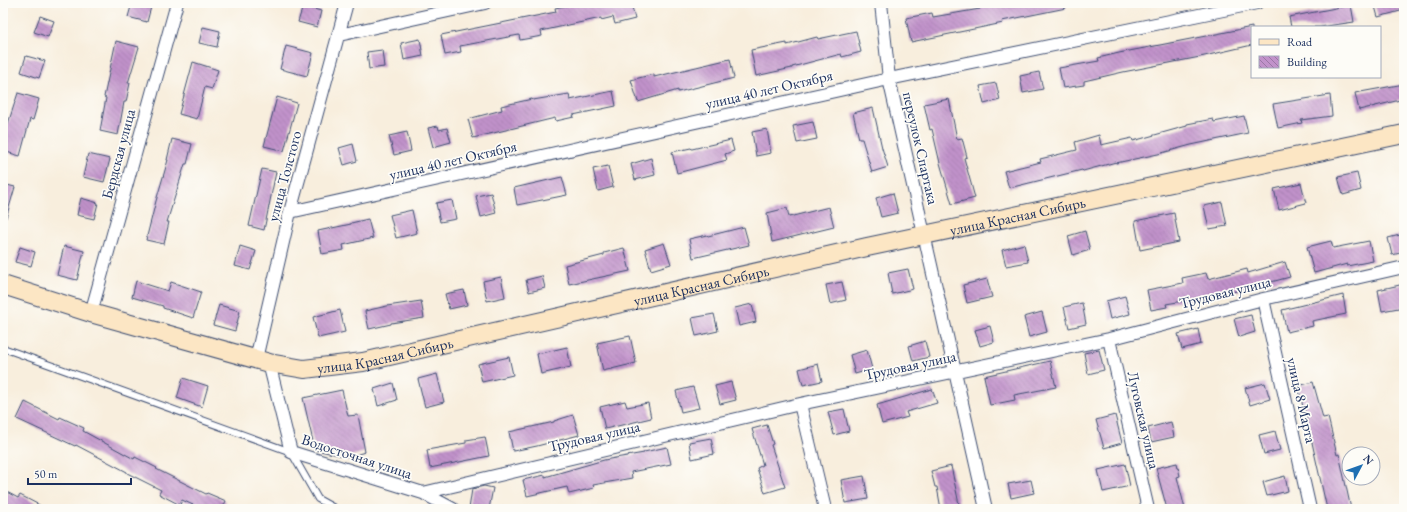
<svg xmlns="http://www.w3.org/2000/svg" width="1407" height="512" font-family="'EB Garamond',serif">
<defs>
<pattern id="building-back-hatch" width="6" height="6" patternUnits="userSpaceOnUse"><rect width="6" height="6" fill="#c192ca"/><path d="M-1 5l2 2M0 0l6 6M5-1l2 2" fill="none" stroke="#9c78a7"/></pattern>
</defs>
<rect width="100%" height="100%" fill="#fdfcf7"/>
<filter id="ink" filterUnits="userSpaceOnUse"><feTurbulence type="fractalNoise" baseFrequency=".025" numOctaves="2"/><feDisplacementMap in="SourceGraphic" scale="8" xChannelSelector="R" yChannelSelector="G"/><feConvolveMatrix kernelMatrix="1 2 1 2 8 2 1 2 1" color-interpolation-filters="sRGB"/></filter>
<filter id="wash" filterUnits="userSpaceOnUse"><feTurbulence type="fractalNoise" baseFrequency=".012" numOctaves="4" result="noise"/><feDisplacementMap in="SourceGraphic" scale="16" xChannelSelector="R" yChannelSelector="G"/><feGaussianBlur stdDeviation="0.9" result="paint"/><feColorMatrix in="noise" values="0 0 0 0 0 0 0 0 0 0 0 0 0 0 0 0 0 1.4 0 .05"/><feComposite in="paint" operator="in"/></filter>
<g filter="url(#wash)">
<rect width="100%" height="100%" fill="#f8eedd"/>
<g id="blocks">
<path fill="url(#building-back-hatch)" d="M132,3H152L147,22L128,17Z
M579,3H631L635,19L615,24L613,17L601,20V18L541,31L542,36L520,40L519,35L460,46L461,52L445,55L441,35L556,12L555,8Z
M979,3H1065L1066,8L1002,21L1003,23L911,42L906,18L932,13L933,17L980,9Z
M1374,3H1404V10L1378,17Z
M1351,5L1354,22L1320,27H1291L1289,17Z
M303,6L321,11L317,27L298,22Z
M40,16L54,21L48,37L34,32Z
M203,27L220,31L217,47L199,43Z
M1252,27V45L1200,57L1123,72L1084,81V85L1063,88L1059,68L1099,61L1098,58L1119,53Z
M856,31L861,52L842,57L841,54L792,67V68L756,76L751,50L787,43V45L817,37L818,39Z
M420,39L423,56L404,60L401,43Z
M116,41L139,47L128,83H130L126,102H124L118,135L100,131L106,98L104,97Z
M286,46L313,53L307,76L280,69Z
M382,50L384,67L369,69L367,52Z
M26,56L45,61L39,78L21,72Z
M730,59L734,78L678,92V90L638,102L631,80L654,74V77Z
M193,62L218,70L212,89L205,87L197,119L179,114Z
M1039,72L1043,89L1023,93L1020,76Z
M996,83L1000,100L984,104L980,86Z
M1404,84V99L1359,110L1355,93Z
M613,91L616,106L573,115L574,117L556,121L555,118L473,138L468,119L502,110L501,106L532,99L533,100L569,94L570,100Z
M18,93L39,99L33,120L30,119L20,156L3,151V139Z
M1330,95L1332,116L1301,120L1302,123L1278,128L1273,104Z
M277,97L297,103L284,151L264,146Z
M949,99L957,139L962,138L967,157L964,158L975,198L952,204L940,163L932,129L930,130L924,104Z
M873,108L882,148L888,167L872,172L862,139H859L853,113Z
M1244,116L1248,133L1191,145L1158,154L1116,163V162L1083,171L1082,170L1009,188L1004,171L1041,162L1040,159L1077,150L1075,142L1099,135L1101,145L1132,138L1133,141L1187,126V124L1213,119L1214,122Z
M813,122L817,139L797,143L793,126Z
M438,126L439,130L447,128L451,142L433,147L428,128Z
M767,129L771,153L756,156L752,132Z
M407,132L411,151L394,155L389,136Z
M172,139L192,144L187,164H185L167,222H169L164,244L146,240L156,201L168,160H167Z
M731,140L734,151L725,154L727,160L677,173L672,152L691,148L692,149Z
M353,144L357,161L344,165L339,148Z
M88,154L110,159L104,182L83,177Z
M651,158L655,175L635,180L631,164Z
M608,166L613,187L598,191L593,169Z
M262,169L276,172L264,230L249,226Z
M1357,173L1361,190L1343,195L1338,177Z
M562,177L567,195L517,205L514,188Z
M1301,183L1306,203L1279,210L1274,189Z
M3,184L15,187L6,218H3Z
M491,193L496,213L481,217L476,196Z
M893,193L898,213L881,217L876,198Z
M81,198L98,203L94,219L77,215Z
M452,200L456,219L440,222L436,203Z
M1222,202L1227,226L1209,229L1204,206Z
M829,207L834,227L772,242L767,213L787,208L789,217Z
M412,210L417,233L396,238L390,215Z
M1174,213L1179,242L1140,250L1135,221Z
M368,219L373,238L343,245L344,250L322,254L318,231L351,224V223Z
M744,227L749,245L693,258L689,239L707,235L708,236Z
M1085,231L1090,250L1073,255L1068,236Z
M1404,234V252L1392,255L1388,238Z
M1331,241L1333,248L1369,241L1373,261L1347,266V264L1314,273L1307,247Z
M664,243L671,264L651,270L645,249Z
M1024,244L1028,262L1006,266L1002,250Z
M64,246L84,251L77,280L57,275Z
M240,246L256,251L250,270L235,266Z
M20,247L35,252L31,266L15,262Z
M624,248L630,271L569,284L565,265L604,255V253Z
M1285,262L1290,277L1229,293L1166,304L1167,307L1151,310L1147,290L1183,283L1182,278L1206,273L1208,279L1247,269L1248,273Z
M908,269L913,289L892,294L888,273Z
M542,276L545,288L529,292L526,280Z
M501,277L505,297L487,301L483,281Z
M987,279L992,297L967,303L963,285Z
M136,281L168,291L171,282L201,292L193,318L163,308V306L132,297Z
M842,282L846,300L830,304L826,285Z
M1404,284V307L1382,311L1378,290Z
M464,290L467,305L449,309L445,294Z
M1343,295L1346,314L1312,321L1313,326L1287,332L1282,310Z
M1125,296L1130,314L1110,319L1106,301Z
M421,301L424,318L391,323V324L369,329L365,311L387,306Z
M1082,303L1086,324L1069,328L1064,307Z
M752,304L756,322L739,326L735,308Z
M219,305L240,311L235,331L213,325Z
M340,310L345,332L318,338L313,317Z
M1042,312L1047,332L1029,337L1024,317Z
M714,314L718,331L696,336L692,318Z
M1251,315L1255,332L1239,337L1234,319Z
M990,326L994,342L980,346L975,330Z
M1198,329L1201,344L1182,349L1178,334Z
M630,336L636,363L603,371L597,343Z
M925,341L929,357L913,361L909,346Z
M567,347L571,367L541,374L537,354Z
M867,350L872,369L855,374L850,355Z
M1099,350L1104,370L1088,374L1084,353Z
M509,357L513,375L482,382L478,364Z
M1050,361L1056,387L1014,395L1015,400L990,405L984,376Z
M818,364L822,381L803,385L799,369Z
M437,374L444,402L425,407L418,379Z
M183,378L208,386L202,407L177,398Z
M731,382L736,400L720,404L715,386Z
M1313,382L1323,418L1328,417L1337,455L1339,454L1351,509H1327L1304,407H1303L1298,386Z
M393,383L397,400L378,406L374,389Z
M1265,383L1270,399L1250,405L1245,388Z
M693,387L699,408L681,412L676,391Z
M932,389L937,403L906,412L908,417L882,424L877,405Z
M342,390L348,416L358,415L365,452L348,457L315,450L303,398Z
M625,401L627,407L648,403L651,418L605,429L600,407Z
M25,402L59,419L60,417L84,428L83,431L134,459L135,457L157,468L156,469L206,494L207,493L226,501L222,509H202L182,500L180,505L159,494L161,490L127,473V472L76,445L75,446L17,419Z
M844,409L849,431L834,435L828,412Z
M573,415L579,435L537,446L513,451L509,432L554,422V421Z
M1115,415L1122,443L1104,448L1096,420Z
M1171,422L1174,437L1151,442L1148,428Z
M767,425L773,444L771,445L785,487L765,493L757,468L763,465L752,429Z
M1275,431L1280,450L1264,454L1259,435Z
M485,437L489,456L430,468L427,450L466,443V440Z
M711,438L714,454L692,459L689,442Z
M667,447L671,464L631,472L632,478L593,485L594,488L569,494L567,487L527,496L523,480L545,475V477L604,460L644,453V452Z
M1177,463L1180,476L1177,477L1185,509H1167L1156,468Z
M1125,464L1130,486L1103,492L1098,470Z
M951,466L960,509H941L937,487H935L931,471Z
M864,476L868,499L845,503L841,480Z
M1285,476L1288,491L1267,496L1263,482Z
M1031,480L1034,493L1011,498L1008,484Z
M484,486L493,488L489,509H469L472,489Z
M3,490L18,498L20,495L47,509H3Z"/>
</g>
</g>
<g filter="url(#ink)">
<use href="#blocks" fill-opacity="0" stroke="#3c4c71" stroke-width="1"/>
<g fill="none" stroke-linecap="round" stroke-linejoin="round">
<g stroke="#3c4c71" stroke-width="8">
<path id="lane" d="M3,348L291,452L318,499L336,509"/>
</g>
<g stroke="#3c4c71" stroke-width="14">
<path id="street" d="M881,3L889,79L986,509
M339,35L485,3
M290,212L889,79L1257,3
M1263,299L1310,509
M91,313L177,3
M1109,339L1148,509
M256,359L290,212L347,3
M269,363L291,452L423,493L453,509
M800,404L825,509
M423,493L800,404L1109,339L1263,299L1404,267"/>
</g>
<g stroke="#3c4c71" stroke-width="20">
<g id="secondary">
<path id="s1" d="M3,285L91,313L269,363L304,369L363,362L867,247L1404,134"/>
</g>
</g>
<use href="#lane" stroke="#fff" stroke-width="6"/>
<use href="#street" stroke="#fff" stroke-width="12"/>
<use href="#secondary" stroke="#fce6c4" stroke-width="18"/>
</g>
</g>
<g text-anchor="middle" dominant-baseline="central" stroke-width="3.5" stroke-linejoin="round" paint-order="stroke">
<g font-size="15" fill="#1b2f5e" stroke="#fdfcf7">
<text transform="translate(769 89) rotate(-13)">улица 40 лет Октября</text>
<text transform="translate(921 148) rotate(77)">переулок Спартака</text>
<text transform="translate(118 154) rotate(-75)">Бердская улица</text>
<text transform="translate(453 160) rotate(-13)">улица 40 лет Октября</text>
<text transform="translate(284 176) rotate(-75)">улица Толстого</text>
<text stroke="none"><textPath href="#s1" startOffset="1043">улица Красная Сибирь</textPath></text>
<text stroke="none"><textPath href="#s1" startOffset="719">улица Красная Сибирь</textPath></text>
<text transform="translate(1225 292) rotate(-14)">Трудовая улица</text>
<text stroke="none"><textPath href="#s1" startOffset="395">улица Красная Сибирь</textPath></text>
<text transform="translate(910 365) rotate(-12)">Трудовая улица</text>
<text transform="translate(1302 400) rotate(77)">улица 8 Марта</text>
<text transform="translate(1144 420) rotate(77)">Луговская улица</text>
<text transform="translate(594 436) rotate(-13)">Трудовая улица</text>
<text transform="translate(357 456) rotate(18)">Водосточная улица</text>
</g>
</g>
<rect width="1407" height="512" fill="none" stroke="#fdfcf7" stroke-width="16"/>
<rect x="1251" y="26" width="130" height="52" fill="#fdfcf7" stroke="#a3aaba"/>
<rect x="1259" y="39" width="20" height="6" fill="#fce6c4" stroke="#a3aaba"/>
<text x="1287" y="46" font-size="12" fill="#1b2f5e">Road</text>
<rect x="1259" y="56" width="20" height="12" fill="url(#building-back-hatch)" stroke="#a3aaba"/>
<text x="1287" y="66" font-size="12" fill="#1b2f5e">Building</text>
<g transform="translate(1361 466) rotate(49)"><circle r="19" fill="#fdfcf7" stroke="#a3aaba"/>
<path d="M0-3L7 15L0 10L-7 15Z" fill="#1f6fb2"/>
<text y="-6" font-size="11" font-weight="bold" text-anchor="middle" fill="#1b2f5e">N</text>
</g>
<path d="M28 478v6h103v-6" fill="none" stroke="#1b2f5e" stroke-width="2"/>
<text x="34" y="478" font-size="12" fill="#1b2f5e" stroke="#fdfcf7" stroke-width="3" paint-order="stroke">50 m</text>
</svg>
